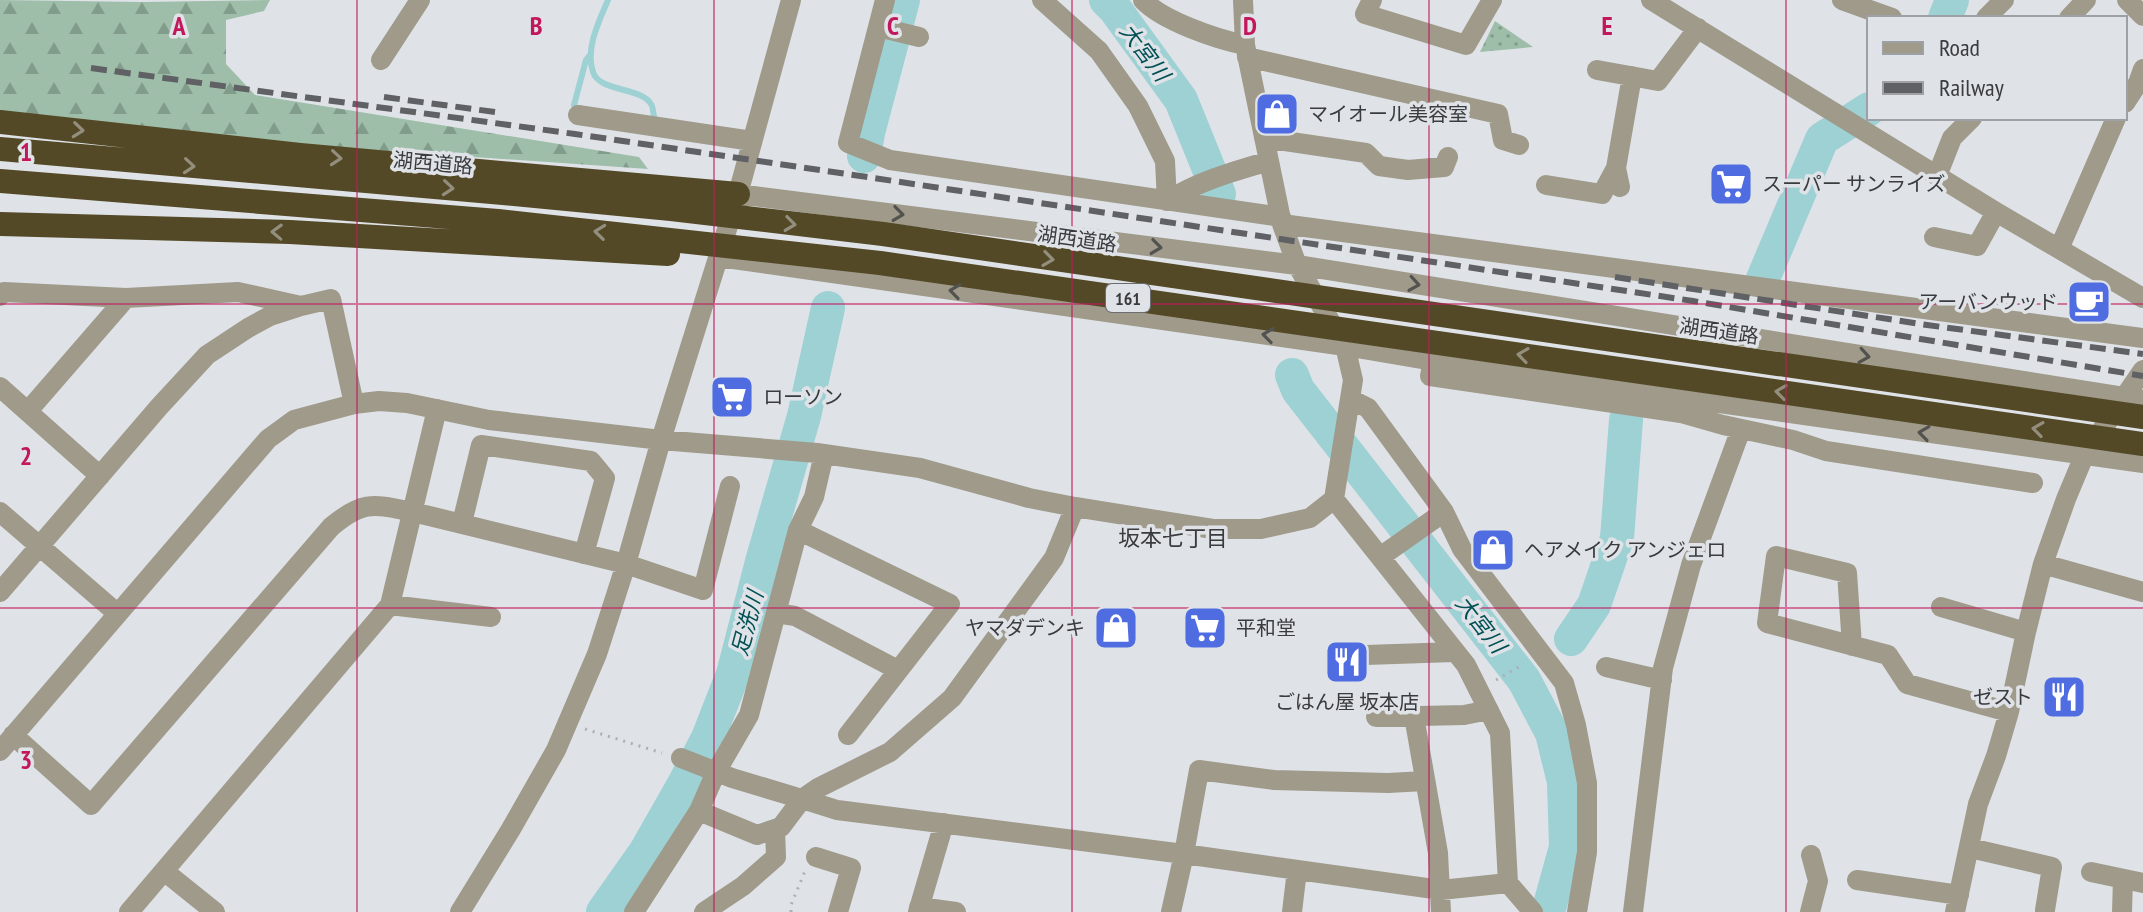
<svg xmlns="http://www.w3.org/2000/svg" width="2143" height="912" font-family="'PT Sans Narrow','Noto Sans JP',sans-serif">
<defs>
<pattern id="forest-firs" width="22" height="20" patternUnits="userSpaceOnUse" patternTransform="scale(2)"><rect width="22" height="20" fill="#9ebeaa"/><path d="M5 1l3.5 6h-7zM16 11l3.5 6h-7z" fill="#829c8c"/></pattern>
<pattern id="park-dots" width="8" height="8" patternUnits="userSpaceOnUse" patternTransform="scale(2)"><rect width="8" height="8" fill="#9ebeaa"/><path d="M2 2h.1M6 6h.1" fill="none" stroke="#829c8c" stroke-width="1.8" stroke-linecap="round"/></pattern>
</defs>
<rect width="100%" height="100%" fill="#dfe3e8"/>
<path fill="url(#forest-firs)" d="M0,0L142,2L270,0L264,11L226,20V64L255,95L639,157L648,169L300,145L0,112Z"/>
<path fill="url(#park-dots)" d="M1495,21L1533,47L1480,52Z"/>
<g fill="none" stroke-linecap="round" stroke-linejoin="round">
<path stroke="#9dd1d4" stroke-width="6" d="M608,0C599,21 585,49 593,72C599,92 641,87 651,104C653,106 653,113 654,116
M574,105L586,60L591,54"/>
<path stroke="#9dd1d4" stroke-width="34" d="M1106,0L1115,9L1181,100L1219,194
M1945,18L1952,0
M864,156L868,133L903,0
M1762,281L1822,139L1869,109
M1292,375L1298,390L1524,680L1552,733L1564,782L1566,847L1548,912
M1571,639L1594,605L1617,538L1626,420
M603,912L646,851L683,786L708,738L733,674L763,558L804,416L828,308"/>
<path stroke="#acafb3" stroke-width="3" stroke-dasharray="2 6" stroke-linecap="butt" d="M1496,680L1524,664
M585,729L662,753
M791,912V905L805,871"/>
<path stroke="#9f9a8a" stroke-width="20" d="M885,0L848,143L890,160L1281,217
M1042,0L1099,51L1138,106L1165,161L1167,201C1198,181 1235,171 1269,161
M1143,0C1163,21 1216,39 1245,45
M1372,0L1365,14L1466,45L1492,0
M1651,0L1996,212L2143,298
M1842,0L1892,18
M2127,0L2143,16
M1986,18L2004,0
M2069,18L2086,0
M878,27L919,37
M1247,57L1498,114L1503,140L1519,145
M381,60L420,0
M1597,70L1658,81L1698,28
M2125,103L2138,83L2143,69
M578,115L752,141
M1264,138L1366,153L1379,166L1408,170L1444,167L1448,157
M1937,176L1952,138L1972,118
M1546,185L1602,194L1616,168
M1620,187L1616,168L1632,76
M738,194L1297,265L2143,400
M1282,224L2143,338
M1934,237L1977,246L1996,212
M2059,249L2116,118
M719,257L1345,346L1492,371L2143,463
M0,296L4,292L126,298L238,292L301,306
M1433,360L1430,376L1681,413L1723,425L1793,440L1826,451L2033,483
M0,387L100,476
M1350,399L1368,408L1444,512L1462,549L1564,683L1576,725L1587,783V852L1577,912
M28,411L126,298
M1334,499L1466,665L1500,733L1508,883L1533,912
M1075,507L1054,558L952,698L890,752L818,788L802,799L837,810L1184,854L1441,890L1508,883
M0,512L118,614
M462,523L481,445L591,461L605,478L584,554
M798,530L950,604L848,735
M1380,557L1444,512
M2043,564L2143,592
M0,592L159,407L207,355L248,328L270,316L301,306L331,299L354,404
M390,605L491,617
M1941,607L2026,632
M776,613L795,616L898,670
M1852,646L1847,573L1776,556L1767,623L1888,655L1907,684L2009,712
M1366,655L1454,652
M1606,667L1662,680
M1414,716L1438,853L1441,912
M1376,717L1464,715L1489,710
M13,735L91,805L331,527C363,500 373,504 413,512L626,564L703,590L730,486
M0,751L268,439L294,420L354,404L379,401L407,403L489,420L661,440L817,453L920,468L1029,498L1075,507L1213,529H1261L1310,518L1334,499L1353,380L1345,346L1297,265L1282,224L1245,45L1243,0
M681,758L732,778L802,799L781,827L757,835L699,811
M1970,848L2052,867L2045,910
M816,857L851,868L838,912
M164,871L215,912
M2091,872L2143,883
M1857,880L1959,895
M919,907L956,912
M129,912L390,605L437,409
M460,912L511,829L556,750L597,654L626,564L661,440L738,194L791,0
M634,912L699,811L716,772L749,715L798,530L814,497L824,454
M704,912L743,886L776,857L775,829
M918,912L944,823
M1171,912L1184,854L1199,770L1274,780L1388,783L1425,781
M1292,912L1297,870
M1633,912L1663,668L1691,565L1741,429
M1810,912L1818,881L1811,855
M1955,912L1978,804L1996,756L2009,712L2026,632L2043,564L2066,499L2084,456L2143,370
M2122,912L2123,879"/>
<path stroke="#544926" stroke-width="24" d="M0,122L300,155L738,194
M0,149L503,193L671,209L883,234L2143,417
M0,181L498,221L880,263L2143,444
M0,224L290,232L668,254"/>
<path stroke="#5f6164" stroke-width="6" stroke-dasharray="16 8" stroke-linecap="butt" d="M91,68L575,134L847,174L1693,301L2143,376
M384,97L495,112
M1615,277L1927,325L2143,354"/>
</g>
<defs><path id="oneway-chevron" d="M-2-3.5L2.5 0L-2 3.5" fill="none" stroke-width="1.6" stroke-linecap="round" stroke-linejoin="round" transform="scale(2)"/></defs>
<g stroke="#938e7d">
<use href="#oneway-chevron" transform="translate(78 130) rotate(6)"/>
<use href="#oneway-chevron" transform="translate(336 158) rotate(5)"/>
<use href="#oneway-chevron" transform="translate(189 166) rotate(5)"/>
<use href="#oneway-chevron" transform="translate(448 188) rotate(5)"/>
<use href="#oneway-chevron" transform="translate(790 224) rotate(7)"/>
<use href="#oneway-chevron" transform="translate(277 232) rotate(-178)"/>
<use href="#oneway-chevron" transform="translate(600 232) rotate(-174)"/>
<use href="#oneway-chevron" transform="translate(1048 259) rotate(8)"/>
<use href="#oneway-chevron" transform="translate(1523 355) rotate(-172)"/>
<use href="#oneway-chevron" transform="translate(1781 392) rotate(-172)"/>
<use href="#oneway-chevron" transform="translate(2038 429) rotate(-172)"/>
</g>
<g stroke="#525350">
<use href="#oneway-chevron" transform="translate(898 214) rotate(7)"/>
<use href="#oneway-chevron" transform="translate(1156 247) rotate(7)"/>
<use href="#oneway-chevron" transform="translate(1414 284) rotate(9)"/>
<use href="#oneway-chevron" transform="translate(955 291) rotate(-172)"/>
<use href="#oneway-chevron" transform="translate(1268 335) rotate(-172)"/>
<use href="#oneway-chevron" transform="translate(1864 356) rotate(9)"/>
<use href="#oneway-chevron" transform="translate(1924 433) rotate(-172)"/>
</g>
<path fill="none" stroke="#c2185b" stroke-width="2" stroke-opacity="0.55" d="M357,0V912M714,0V912M1072,0V912M1429,0V912M1786,0V912M0,304H2143M0,608H2143"/>
<defs>
<g id="shop-square" transform="scale(2.3)"><rect x="-9" y="-9" width="18" height="18" rx="4" fill="#4f6ce1" stroke="#dfe3e8"/><path d="M-5-2.5h2.3a2.7 3.5 0 0 1 5.4 0H5L5.5 6h-11ZM-1.5-2.5h3a1.5 2.3 0 0 0-3 0Z" fill="#fff"/></g>
<g id="supermarket-square" transform="scale(2.3)"><rect x="-9" y="-9" width="18" height="18" rx="4" fill="#4f6ce1" stroke="#dfe3e8"/><path d="M-6-5.5h2.5l.6 2H6L4.5 2H-2.5L-4.4-4H-6ZM-1.5 3.2a1.3 1.3 0 1 0 .1 0ZM3 3.2a1.3 1.3 0 1 0 .1 0Z" fill="#fff"/></g>
<g id="cafe-square" transform="scale(2.3)"><rect x="-9" y="-9" width="18" height="18" rx="4" fill="#4f6ce1" stroke="#dfe3e8"/><path d="M-5.5-4.5H6V0H3Q3 3.5 0 3.5H-2.5Q-5.5 3.5-5.5 0ZM3-3.2v2h1.7v-2ZM-6 4.5H4V6H-6Z" fill="#fff"/></g>
<g id="restaurant-square" transform="scale(2.3)"><rect x="-9" y="-9" width="18" height="18" rx="4" fill="#4f6ce1" stroke="#dfe3e8"/><path d="M-5-6h1v4h1v-4h1v4h1v-4h1v5L-1.5 .5V6h-2V.5L-5-1ZM5-6V6H3V1.5H1.5Q1.5-4 5-6Z" fill="#fff"/></g>
</defs>
<g fill-rule="evenodd">
<use href="#shop-square" x="1277" y="114"/>
<use href="#supermarket-square" x="1731" y="184"/>
<use href="#cafe-square" x="2089" y="302"/>
<use href="#supermarket-square" x="732" y="397"/>
<use href="#shop-square" x="1493" y="550"/>
<use href="#shop-square" x="1116" y="628"/>
<use href="#supermarket-square" x="1205" y="628"/>
<use href="#restaurant-square" x="1347" y="662"/>
<use href="#restaurant-square" x="2064" y="697"/>
</g>
<g text-anchor="middle" dominant-baseline="central" stroke-width="7" stroke-linejoin="round" paint-order="stroke">
<rect fill="#dfe3e8" stroke="#6b6d70" stroke-width="2" x="1106" y="284" width="44" height="28" rx="6"/>
<g font-size="18" font-weight="bold" fill="#393b3d">
<text x="1128" y="298">161</text>
</g>
<g font-size="20" fill="#393b3d" stroke="#dfe3e8" text-anchor="start">
<text x="1308" y="114">マイオール美容室</text>
<text x="1762" y="184">スーパー サンライズ</text>
<text x="2058" y="302" text-anchor="end">アーバンウッド</text>
<text x="763" y="397">ローソン</text>
<text x="1524" y="550">ヘアメイク アンジェロ</text>
<text x="1085" y="628" text-anchor="end">ヤマダデンキ</text>
<text x="1236" y="628">平和堂</text>
<text x="2033" y="697" text-anchor="end">ゼスト</text>
<text x="1347" y="702" text-anchor="middle">ごはん屋 坂本店</text>
</g>
<g font-size="20" fill="#393b3d" stroke="#dfe3e8">
<text transform="translate(433 163) rotate(5)">湖西道路</text>
<text transform="translate(1077 239) rotate(8)">湖西道路</text>
<text transform="translate(1719 331) rotate(8)">湖西道路</text>
</g>
<g font-size="22" font-style="italic" fill="#005054" stroke="#dfe3e8">
<text transform="translate(1145 52) rotate(53)">大宮川</text>
<text transform="translate(747 623) rotate(-75)">足洗川</text>
<text transform="translate(1481 624) rotate(52)">大宮川</text>
</g>
<g font-size="22" fill="#393b3d" stroke="#dfe3e8">
<text x="1173" y="538">坂本七丁目</text>
</g>
</g>
<g font-size="26" text-anchor="middle" font-weight="bold" fill="#c2185b" stroke="#dfe3e8" stroke-width="7" stroke-linejoin="round" paint-order="stroke">
<text x="179" y="35">A</text>
<text x="536" y="35">B</text>
<text x="893" y="35">C</text>
<text x="1250" y="35">D</text>
<text x="1607" y="35">E</text>
<text x="26" y="161">1</text>
<text x="26" y="465">2</text>
<text x="26" y="769">3</text>
</g>
<rect x="1867" y="16" width="260" height="104" fill="#dfe3e8" stroke="#9da0a4" stroke-width="2"/>
<rect x="1883" y="42" width="40" height="12" fill="#9f9a8a" stroke="#9da0a4" stroke-width="2"/>
<text x="1939" y="56" font-size="24" fill="#393b3d">Road</text>
<rect x="1883" y="82" width="40" height="12" fill="#5f6164" stroke="#9da0a4" stroke-width="2"/>
<text x="1939" y="96" font-size="24" fill="#393b3d">Railway</text>
</svg>
